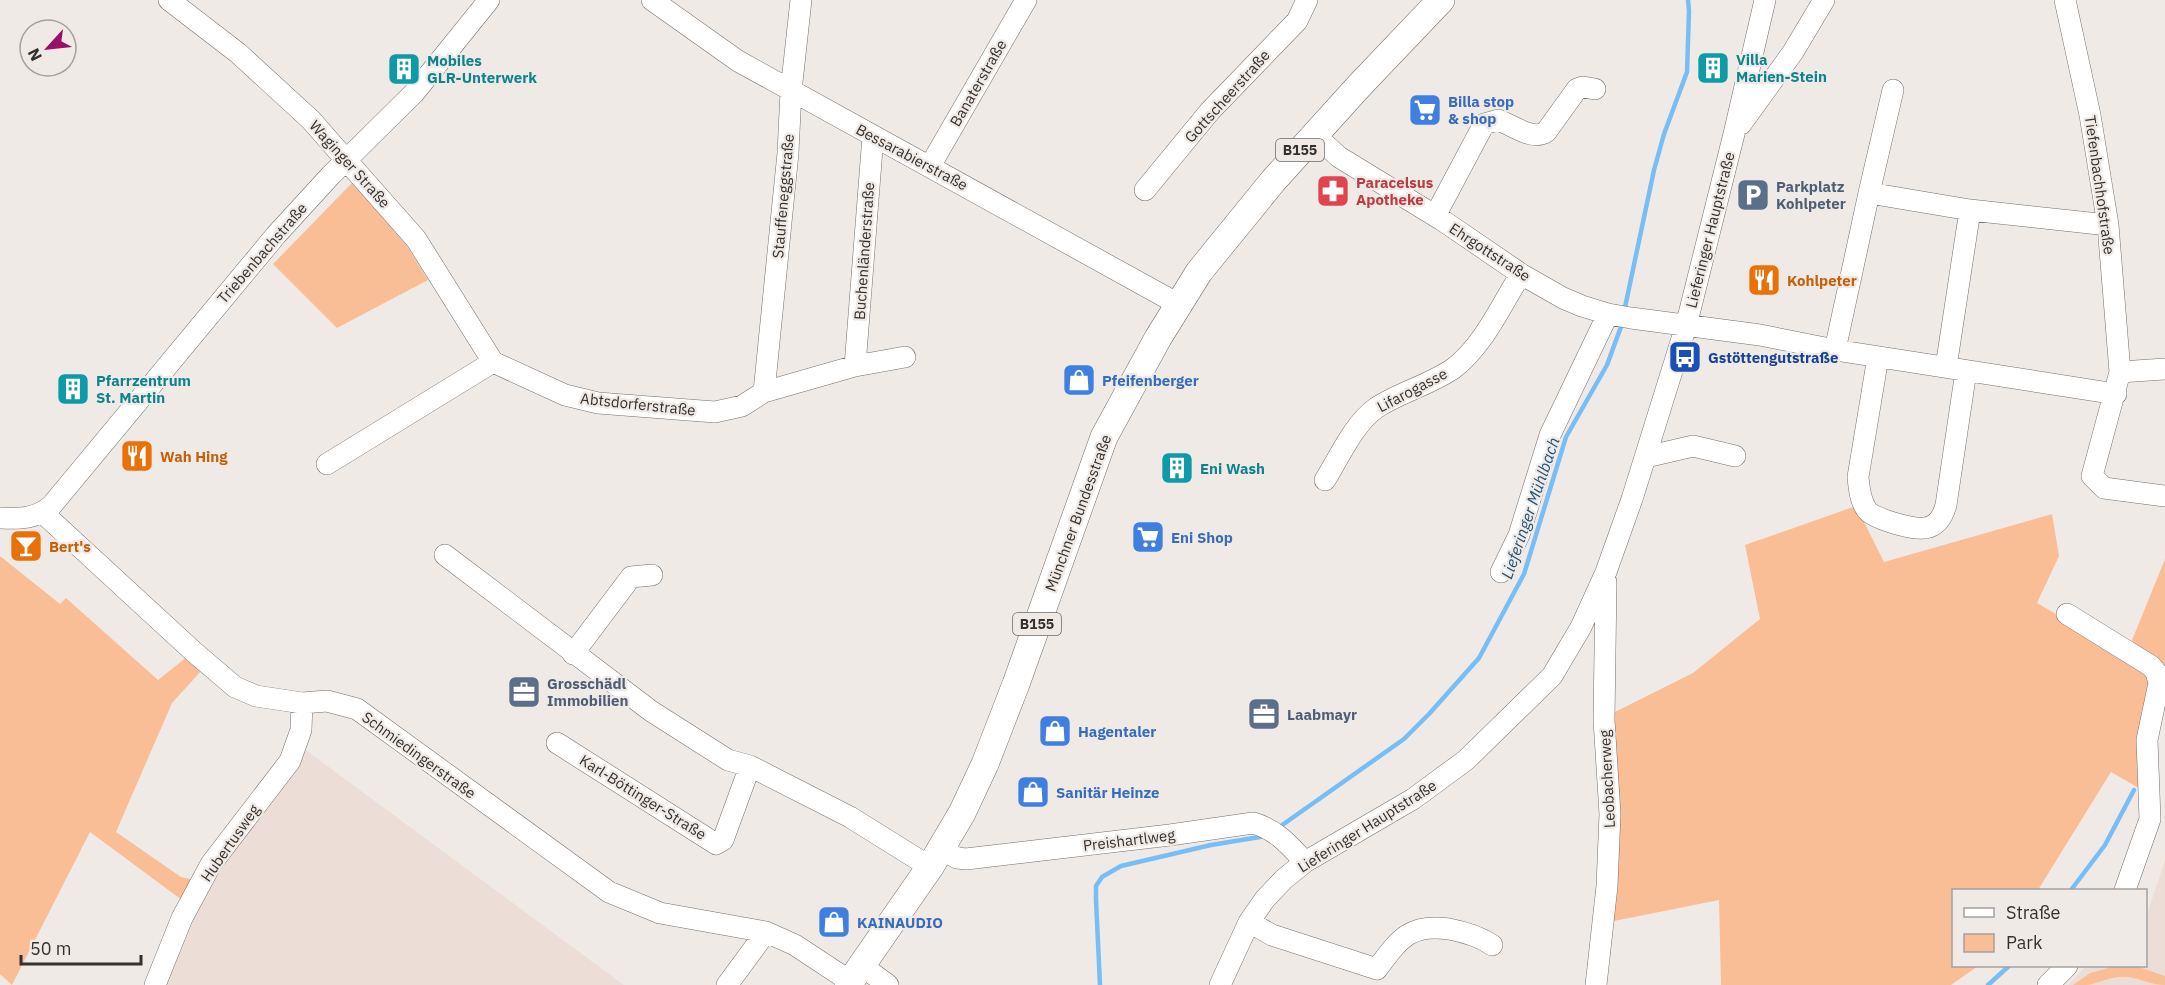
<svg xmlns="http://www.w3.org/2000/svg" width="2165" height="985" font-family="'IBM Plex Sans',sans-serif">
<rect width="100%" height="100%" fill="#f0eae6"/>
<path fill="#ecded6" d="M303,748L498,892L624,985H162L206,893Z
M2165,860V985H2068L2086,966H2146V917Z"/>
<path fill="#fabe97" d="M353,182L407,246L428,280L337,328L273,264Z
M1856,506L1884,562L2052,514L2059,556L2037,603L2126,655L2165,559V667L2154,682L2142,790L2111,772L2038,890H1954V966H1978L1951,985H1721L1719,900L1609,922L1615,712L1693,673L1760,619L1745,545Z
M0,556L60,604L66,598L158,680L188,656L202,670L172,703L116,832L181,877L196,880L182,900L90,832L12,985L0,974Z
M2109,966H2136L2165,976V985C2150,985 2138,977 2124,977C2110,976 2100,983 2087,985C2083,985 2077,985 2073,985L2090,973L2108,968Z"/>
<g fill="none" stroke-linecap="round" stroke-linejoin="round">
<path stroke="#77bef5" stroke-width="4.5" d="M1624,312L1654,170L1664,134L1687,72L1689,11L1688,0
M1278,828L1404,739L1429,714L1479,658L1524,574L1566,437L1607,365L1622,324
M2071,890L2105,845L2134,790
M1100,985L1096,900V886L1102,877L1121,866L1211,845L1266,836
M1988,985L2009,966"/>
<g stroke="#756f6b" stroke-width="22">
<path id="minor" d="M169,0L238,53L311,120L339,152L416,239L493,362
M652,0L738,61L1178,304
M2065,0L2090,115L2108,225L2120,372L2092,476L2104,488L2165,496
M1741,124L1793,52L1824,0
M1314,134L1339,157L1442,220L1521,274L1563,298L1582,306L1608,314L1631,318L1760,335L1835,350L2116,394
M930,166L1026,0
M1145,190L1210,111L1297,21L1307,0
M1869,193L1893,90
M1435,216L1484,124L1498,120C1513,125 1532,141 1546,132L1577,89L1583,87L1595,89
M1835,350L1869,193L1970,210L2108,225
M1878,357L1858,477C1859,487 1860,501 1867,510C1873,519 1914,530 1925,528C1938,526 1943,516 1946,505L1966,371
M855,366L873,136
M1946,367L1970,210
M2120,372L2165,369
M764,392L788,153L791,91L801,0
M1646,457L1693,446L1735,456
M327,464L493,362L565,395L598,403L715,412L742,406L764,392L855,366L905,357
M1325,480C1340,456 1353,425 1376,408C1400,392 1430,385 1454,368C1484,345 1501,305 1521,274
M43,513L194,652L235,687L256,696L302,703L327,701L357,709L609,892L660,913L766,932L795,945L851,982
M0,518C19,519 37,519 52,505L276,235L331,175L414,93L489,0
M445,555L651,711L728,760L750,766L850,817L930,867
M1501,572L1519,535L1550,435L1608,314
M2067,614L2151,666L2156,672L2159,683L2147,740L2150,819L2125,890
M573,654L631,577L652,575
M557,743L716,844L723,840L750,766
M941,849L957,858L966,859L1170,835L1253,823C1276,829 1290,846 1305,862
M1249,922L1272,935L1377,969C1399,940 1409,923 1449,929C1465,932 1479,936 1492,945
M862,966L888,985
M155,985L182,918L211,864L290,761L301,730L302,703
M727,985L766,932
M1220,985L1249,922L1265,899L1284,879L1305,862L1413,799L1466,760L1552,676L1581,627L1606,572L1632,499L1686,326L1734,134L1765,0
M1596,985L1607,886L1610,814L1604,720L1606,582
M2048,985L2067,966"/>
</g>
<g stroke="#756f6b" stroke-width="28">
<path id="major" d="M848,985L930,867L962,813L985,764L1016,684L1104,437L1158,338L1199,272L1273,181L1359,86L1441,0"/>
</g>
<use href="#minor" stroke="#fff" stroke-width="21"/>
<use href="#major" stroke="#fff" stroke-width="27"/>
</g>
<defs>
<g id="building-square" transform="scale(1.725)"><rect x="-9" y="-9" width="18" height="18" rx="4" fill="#0f9aa8" stroke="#f0eae6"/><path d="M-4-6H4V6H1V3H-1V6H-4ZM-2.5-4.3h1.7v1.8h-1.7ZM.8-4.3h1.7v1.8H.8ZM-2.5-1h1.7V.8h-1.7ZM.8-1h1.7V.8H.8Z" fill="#fff"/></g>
<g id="supermarket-square" transform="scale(1.725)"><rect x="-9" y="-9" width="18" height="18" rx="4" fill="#3f7fe0" stroke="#f0eae6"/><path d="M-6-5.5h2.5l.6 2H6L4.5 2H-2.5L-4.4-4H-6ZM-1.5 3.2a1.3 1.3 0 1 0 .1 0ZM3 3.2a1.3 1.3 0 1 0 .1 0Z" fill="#fff"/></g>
<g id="pharmacy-square" transform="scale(1.725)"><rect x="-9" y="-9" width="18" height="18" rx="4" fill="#e0444e" stroke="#f0eae6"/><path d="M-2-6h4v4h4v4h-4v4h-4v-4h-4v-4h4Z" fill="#fff"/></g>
<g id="parking-square" transform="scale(1.725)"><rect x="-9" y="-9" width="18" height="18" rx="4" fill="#5c6f8a" stroke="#f0eae6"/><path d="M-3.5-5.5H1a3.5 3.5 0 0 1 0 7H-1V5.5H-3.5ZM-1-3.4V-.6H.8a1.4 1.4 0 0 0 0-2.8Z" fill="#fff"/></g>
<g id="restaurant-square" transform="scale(1.725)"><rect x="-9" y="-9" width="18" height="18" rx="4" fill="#e8710a" stroke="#f0eae6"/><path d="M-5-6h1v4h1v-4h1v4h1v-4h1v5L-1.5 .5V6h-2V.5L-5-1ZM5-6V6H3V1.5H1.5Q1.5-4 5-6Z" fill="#fff"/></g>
<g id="bus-square" transform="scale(1.725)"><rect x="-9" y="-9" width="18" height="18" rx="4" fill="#1a4fb4" stroke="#f0eae6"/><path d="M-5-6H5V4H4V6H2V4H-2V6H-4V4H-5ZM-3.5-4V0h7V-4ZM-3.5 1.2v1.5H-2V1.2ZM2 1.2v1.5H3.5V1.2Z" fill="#fff"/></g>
<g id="shop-square" transform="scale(1.725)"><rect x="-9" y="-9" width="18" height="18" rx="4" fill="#3f7fe0" stroke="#f0eae6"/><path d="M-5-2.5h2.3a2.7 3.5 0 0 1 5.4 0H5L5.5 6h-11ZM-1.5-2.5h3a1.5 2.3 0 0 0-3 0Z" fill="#fff"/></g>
<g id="bar-square" transform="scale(1.725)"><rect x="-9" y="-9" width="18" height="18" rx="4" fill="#e8710a" stroke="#f0eae6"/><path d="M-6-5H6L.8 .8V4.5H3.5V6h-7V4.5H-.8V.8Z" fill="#fff"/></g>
<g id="office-square" transform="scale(1.725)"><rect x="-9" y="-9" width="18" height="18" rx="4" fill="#5c6f8a" stroke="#f0eae6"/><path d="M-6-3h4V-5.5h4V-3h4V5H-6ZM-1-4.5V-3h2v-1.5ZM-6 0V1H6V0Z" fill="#fff"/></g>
</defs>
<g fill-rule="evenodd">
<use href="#building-square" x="1713" y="68"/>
<use href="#building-square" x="404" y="69"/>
<use href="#supermarket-square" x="1425" y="110"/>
<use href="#pharmacy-square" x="1333" y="191"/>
<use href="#parking-square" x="1753" y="195"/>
<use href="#restaurant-square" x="1764" y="280"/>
<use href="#bus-square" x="1685" y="357"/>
<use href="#shop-square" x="1079" y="380"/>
<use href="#building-square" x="73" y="389"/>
<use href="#restaurant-square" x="137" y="456"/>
<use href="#building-square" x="1177" y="468"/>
<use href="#supermarket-square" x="1148" y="537"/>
<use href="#bar-square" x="26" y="546"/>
<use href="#office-square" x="524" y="692"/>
<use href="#office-square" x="1264" y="714"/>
<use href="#shop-square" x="1055" y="731"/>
<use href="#shop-square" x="1033" y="792"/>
<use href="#shop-square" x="834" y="922"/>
</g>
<g text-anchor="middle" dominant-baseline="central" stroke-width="4.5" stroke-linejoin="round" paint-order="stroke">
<g fill="#f0eae6" stroke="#6c6866" stroke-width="1.5">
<rect x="1276" y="139" width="48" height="22" rx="4.5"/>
<rect x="1013" y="613" width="48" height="22" rx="4.5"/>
</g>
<g font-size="14" font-weight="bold" fill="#33302f">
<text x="1300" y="150">B155</text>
<text x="1037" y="624">B155</text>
</g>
<g font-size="15" font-weight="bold" fill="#0d838f" stroke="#f0eae6" text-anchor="start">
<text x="1736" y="59">Villa<tspan x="1736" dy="17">Marien-Stein</tspan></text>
<text x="427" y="60">Mobiles<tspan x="427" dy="17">GLR-Unterwerk</tspan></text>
<text x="96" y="380">Pfarrzentrum<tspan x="96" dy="17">St. Martin</tspan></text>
<text x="1200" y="468">Eni Wash</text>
</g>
<g font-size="15" fill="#33302f" stroke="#f0eae6">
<text transform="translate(978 83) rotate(-60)">Banaterstraße</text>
<text transform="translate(1227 96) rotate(-48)">Gottscheerstraße</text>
<text transform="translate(912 157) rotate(28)">Bessarabierstraße</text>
<text transform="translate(350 164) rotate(48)">Waginger Straße</text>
<text transform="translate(2100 185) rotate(82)">Tiefenbachhofstraße</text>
<text transform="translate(783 196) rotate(-85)">Stauffeneggstraße</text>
<text transform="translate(1710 230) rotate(-76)">Lieferinger Hauptstraße</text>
<text transform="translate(864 251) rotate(-86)">Buchenländerstraße</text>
<text transform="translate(1490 252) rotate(33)">Ehrgottstraße</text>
<text transform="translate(262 253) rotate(-49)">Triebenbachstraße</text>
<text transform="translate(1412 390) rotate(-28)">Lifarogasse</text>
<text transform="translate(638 404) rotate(6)">Abtsdorferstraße</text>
<text transform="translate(1078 513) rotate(-70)">Münchner Bundesstraße</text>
<text transform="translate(419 755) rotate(36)">Schmiedingerstraße</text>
<text transform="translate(1607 779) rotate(-93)">Leobacherweg</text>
<text transform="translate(643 797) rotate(32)">Karl-Böttinger-Straße</text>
<text transform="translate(1367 826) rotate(-32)">Lieferinger Hauptstraße</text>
<text transform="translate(1129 840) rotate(-7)">Preishartlweg</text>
<text transform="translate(230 843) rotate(-55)">Hubertusweg</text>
</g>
<g font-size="15" font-weight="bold" fill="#366cbe" stroke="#f0eae6" text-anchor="start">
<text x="1448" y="101">Billa stop<tspan x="1448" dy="17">&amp; shop</tspan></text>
<text x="1102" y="380">Pfeifenberger</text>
<text x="1171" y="537">Eni Shop</text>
<text x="1078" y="731">Hagentaler</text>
<text x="1056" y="792">Sanitär Heinze</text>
<text x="857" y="922">KAINAUDIO</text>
</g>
<g font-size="15" font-weight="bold" fill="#be3a42" stroke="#f0eae6" text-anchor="start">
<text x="1356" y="182">Paracelsus<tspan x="1356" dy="17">Apotheke</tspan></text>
</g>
<g font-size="15" font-weight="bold" fill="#4e5e75" stroke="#f0eae6" text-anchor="start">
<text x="1776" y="186">Parkplatz<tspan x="1776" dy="17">Kohlpeter</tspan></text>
<text x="547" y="683">Grosschädl<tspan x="547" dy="17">Immobilien</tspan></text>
<text x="1287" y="714">Laabmayr</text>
</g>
<g font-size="15" font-weight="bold" fill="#c56008" stroke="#f0eae6" text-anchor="start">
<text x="1787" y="280">Kohlpeter</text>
<text x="160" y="456">Wah Hing</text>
<text x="49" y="546">Bert's</text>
</g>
<g font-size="15" font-weight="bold" fill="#164399" stroke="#f0eae6" text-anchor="start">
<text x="1708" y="357">Gstöttengutstraße</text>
</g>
<g font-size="16" font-style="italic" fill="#1f5378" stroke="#f0eae6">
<text transform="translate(1530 508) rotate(-71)">Lieferinger Mühlbach</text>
</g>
</g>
<rect x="1952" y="889" width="195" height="78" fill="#f0eae6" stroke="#a4a09d" stroke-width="1.5"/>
<rect x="1964" y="908" width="30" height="9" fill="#ffffff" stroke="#a4a09d" stroke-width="1.5"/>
<text x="2006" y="919" font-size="18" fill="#33302f">Straße</text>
<rect x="1964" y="934" width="30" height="18" fill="#fabe97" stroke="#a4a09d" stroke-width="1.5"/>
<text x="2006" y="949" font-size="18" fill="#33302f">Park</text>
<g transform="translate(48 48) rotate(243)"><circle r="28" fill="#f0eae6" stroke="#a4a09d" stroke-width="1.5"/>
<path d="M0-4.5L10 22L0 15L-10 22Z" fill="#961167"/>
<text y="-9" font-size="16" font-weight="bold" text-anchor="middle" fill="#33302f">N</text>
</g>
<path d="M21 955v9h120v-9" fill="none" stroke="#33302f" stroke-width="3"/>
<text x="30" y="955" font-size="18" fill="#33302f" stroke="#f0eae6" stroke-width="4.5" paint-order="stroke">50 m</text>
</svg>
